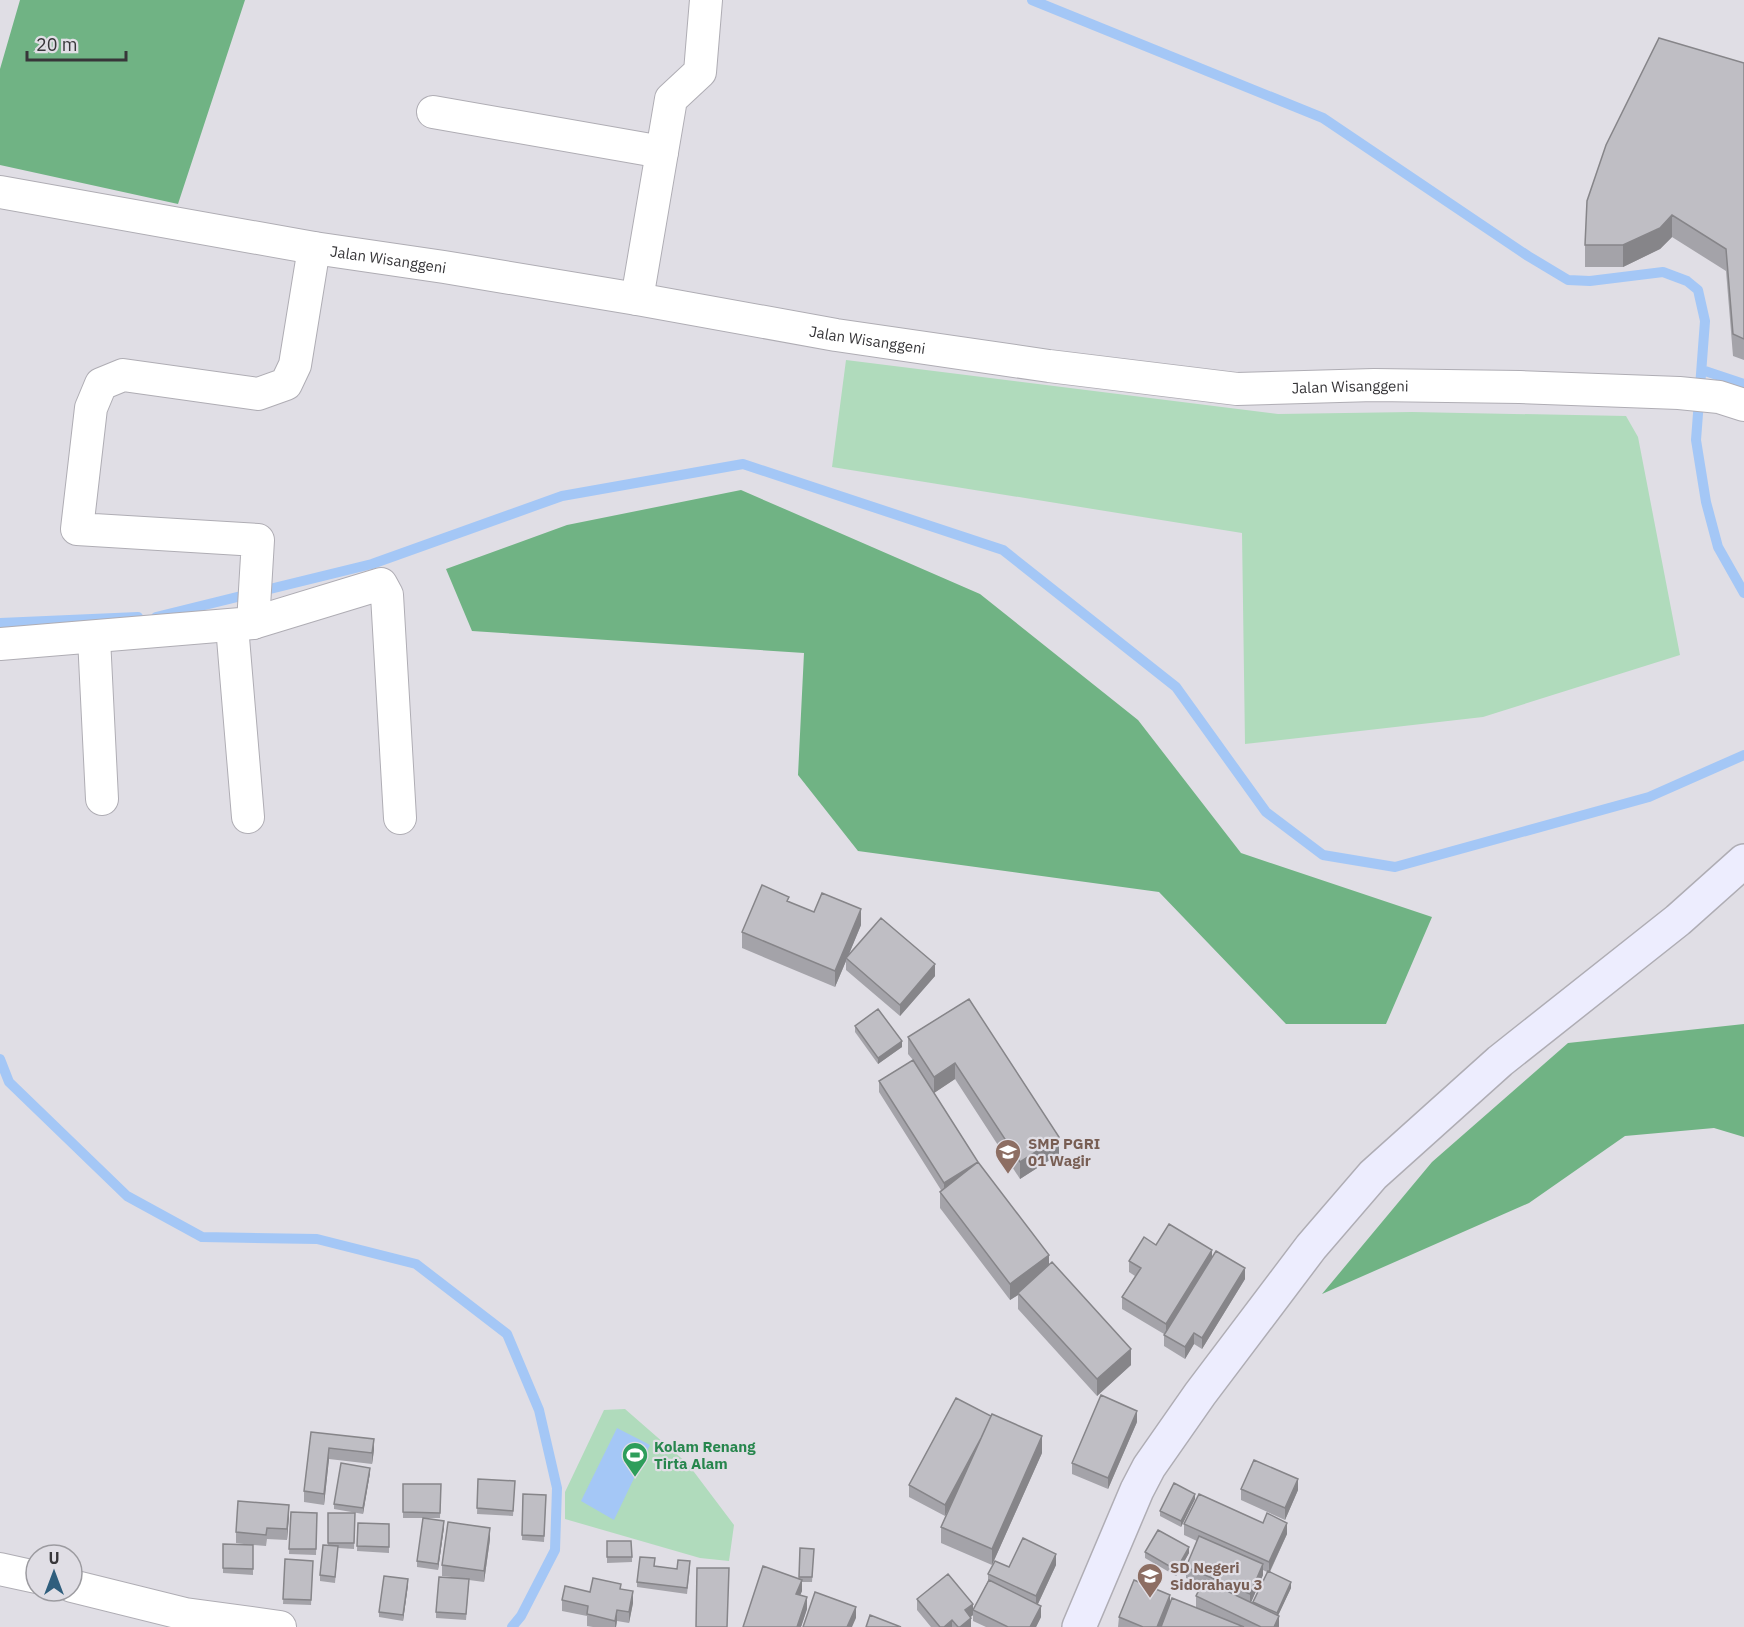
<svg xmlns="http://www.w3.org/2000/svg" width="1744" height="1627" font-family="'IBM Plex Sans',sans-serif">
<rect width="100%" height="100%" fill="#e0dee5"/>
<path fill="#b0dbbc" d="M846,360L1278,414L1412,412L1626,416L1638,437L1680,655L1483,717L1245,744L1242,533L832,467Z
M625,1409L688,1464L734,1525L729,1561L700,1558L565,1519V1492L604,1410Z"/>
<path fill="#70b384" d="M20,0H245L178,204L0,165V69Z
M741,490L980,594L1138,720L1241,853L1432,917L1386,1024H1286L1159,892L858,851L798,775L804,653L472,631L446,569L567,525Z
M1744,1024V1137L1714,1128L1625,1136L1529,1203L1322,1294L1432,1162L1568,1043Z"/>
<path fill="#a4c7f6" d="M617,1428L650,1445L614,1520L581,1501Z"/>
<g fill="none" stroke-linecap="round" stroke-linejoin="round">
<path stroke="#a4c7f6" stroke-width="10" d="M1032,0L1323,118L1528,256L1568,280L1590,281L1663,272L1687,281L1698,290L1705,321L1696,440L1706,502L1718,547L1744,593
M1702,370L1744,384
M156,617L372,564L562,496L743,464L1003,550L1176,687L1266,812L1323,855L1395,867L1649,797L1744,755
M0,623L138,617
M0,1059L9,1082L127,1196L202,1237L317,1239L416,1264L507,1334L539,1410L557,1488L555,1550L521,1616L512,1627"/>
<g stroke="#afadb4" stroke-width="34">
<g id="street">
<path d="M433,112L662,152"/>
<path id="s1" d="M0,192L314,248L444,267L637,299L836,335L1049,366L1237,389L1374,385L1520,387L1679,393L1719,397L1744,405"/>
<path d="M637,299L671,99L700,72L706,0"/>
<path d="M253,623L381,584L387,595L400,818"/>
<path d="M232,626L248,817"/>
<path d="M94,638L102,799"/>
<path d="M0,644L253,623L258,540L77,529L91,408L101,384L123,375L258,394L286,384L295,365L314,248"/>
<path d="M0,1569L36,1577"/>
<path d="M72,1586L185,1614L280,1627"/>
</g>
</g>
<g stroke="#afadb4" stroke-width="36">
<path id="secondary" d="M1079,1627L1137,1490L1149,1467L1200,1394L1311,1247L1373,1175L1500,1061L1678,920L1744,861"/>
</g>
<use href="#street" stroke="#fff" stroke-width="32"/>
<use href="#secondary" stroke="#ededfe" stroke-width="33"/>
</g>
<path fill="#a4a3a9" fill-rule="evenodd" d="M1744,63V360L1733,356L1726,271L1672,237L1660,249L1623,267H1585V245Z
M789,902L814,912L861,925L848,956L935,976L900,1016L846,970V961L835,987L742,948V932Z
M969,999L1059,1154L1020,1179L955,1079L934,1093L978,1162L1049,1264L1131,1365L1097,1396L1018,1309V1295L1010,1300L940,1208V1192L941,1190L879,1092V1081L913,1060L908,1054V1037Z
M855,1026L902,1047L878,1064L855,1032Z
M1156,1245L1212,1258L1245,1279L1202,1349L1194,1344L1185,1359L1164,1346V1334L1122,1309V1297L1135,1276L1129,1272V1261Z
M1137,1422L1108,1489L1072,1474V1463Z
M311,1432L374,1450L372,1464L329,1459L324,1505L304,1502V1491Z
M1042,1453L992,1565L941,1543V1527L951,1504L945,1516L909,1497V1485Z
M370,1473L363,1514L334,1509V1504Z
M478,1479L515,1481L513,1516L477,1514Z
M403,1484H441L440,1518H403Z
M1241,1489L1298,1490L1285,1520L1241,1500Z
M523,1494L546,1495L544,1542L522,1540Z
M1195,1499L1181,1527L1160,1516V1511Z
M291,1512L317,1513L316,1555L289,1554Z
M328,1513H355L354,1549L338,1548L335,1583L320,1581V1575L328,1545Z
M289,1516L287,1540L267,1539L266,1546L253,1545V1575L223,1573V1544L252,1545L236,1543V1532Z
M358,1523L389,1524V1553L357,1551Z
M1184,1524L1287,1534L1270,1572L1291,1588L1278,1615L1279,1627H1118L1119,1617L1170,1604L1196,1608V1596L1202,1585L1186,1578V1567L1197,1541L1184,1535ZM1263,1570L1267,1572L1253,1603L1251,1602L1263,1575Z
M444,1527L438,1570L417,1567V1561Z
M490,1539L484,1582L469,1580L466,1620L436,1618V1612L451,1577L442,1576V1565Z
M607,1541L632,1557V1562L607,1563Z
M800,1548L814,1549L812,1582H802V1591L800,1595L807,1609L801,1627H743L799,1579Z
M1145,1552L1189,1553L1176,1576L1145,1558Z
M285,1559L313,1561L311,1605L283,1604Z
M1056,1565L1038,1604L1041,1617L1036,1627H986L973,1621V1610L988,1581V1574L1009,1567Z
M655,1566L677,1569L690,1567L687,1594L637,1587V1582Z
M408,1585L403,1621L379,1617V1612Z
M621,1589L633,1603L629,1623L617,1621L616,1627H593L587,1626V1616L562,1611V1600L590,1592Z
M917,1599L973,1615L971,1617V1627H931L917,1610Z"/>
<path fill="#868589" d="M1672,215V237L1660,249L1623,267V245Z
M861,909V925L847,959L846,958V961L835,987V971Z
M935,964V976L900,1016V1005Z
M902,1041V1047L878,1064V1058Z
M955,1063V1079L934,1093V1077Z
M1059,1137V1154L1020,1179V1162Z
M978,1162L944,1194V1183Z
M1212,1250V1261L1166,1336V1324Z
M1049,1255V1271L1018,1293V1295L1010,1300V1284Z
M1245,1268V1279L1202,1349V1338Z
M1194,1333V1344L1185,1359V1347Z
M1131,1349V1365L1097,1396V1379Z
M1137,1411V1422L1108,1489V1478Z
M992,1417V1428L945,1516V1505Z
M1042,1436V1453L992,1565V1549Z
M374,1439V1450L372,1464V1453Z
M329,1448V1459L324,1505V1494Z
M370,1468V1473L363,1514V1508Z
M1298,1479V1490L1285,1520V1508Z
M1195,1494V1499L1181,1527V1521Z
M289,1505V1516L287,1540V1529Z
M444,1521V1527L438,1570V1564Z
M1287,1523V1534L1269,1573V1562Z
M490,1528V1539L484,1582V1571Z
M1189,1547V1553L1176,1576V1570Z
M1056,1554V1565L1036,1608V1596Z
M1263,1564V1575L1250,1605V1594Z
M408,1579V1585L403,1621V1615Z
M802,1580V1591L796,1605V1594Z
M1291,1582V1588L1277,1618V1613Z
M633,1591V1603L629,1623V1612Z
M1170,1595V1606L1161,1627H1157Z
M807,1597V1609L801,1627H797Z
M973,1604V1615L965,1621V1610Z
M1041,1606V1617L1036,1627H1030Z
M856,1607V1618L852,1627H847Z
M617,1610V1621L616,1627H615V1621Z
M1279,1616V1627H1274Z
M971,1618V1627H960Z
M952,1620V1627H944Z"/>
<path fill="#bfbec4" stroke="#868589" stroke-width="1.5" d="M1659,38L1744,63V339L1733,334L1726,249L1672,215L1660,228L1623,245H1585L1587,201L1606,145Z
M762,885L789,897L787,901L814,912L822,893L861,909L835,971L742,932Z
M881,918L935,964L900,1005L846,958Z
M969,999L1059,1137L1020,1162L955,1063L934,1077L908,1037Z
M878,1009L902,1041L878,1058L855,1026Z
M913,1060L978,1162L944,1183L879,1081Z
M978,1162L1049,1255L1010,1284L940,1192Z
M1169,1224L1212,1250L1166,1324L1122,1297L1141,1268L1129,1261L1144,1237L1156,1245Z
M1216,1251L1245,1268L1202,1338L1194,1333L1185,1347L1164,1335Z
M1052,1262L1131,1349L1097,1379L1018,1293Z
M1101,1395L1137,1411L1108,1478L1072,1463Z
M956,1398L991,1416L981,1438L945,1505L909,1485Z
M992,1414L1042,1436L992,1549L941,1527Z
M311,1432L374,1439L372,1453L329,1448L324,1494L304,1491Z
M1254,1460L1298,1479L1285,1508L1241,1489Z
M341,1463L370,1468L363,1508L334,1504Z
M478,1479L515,1481L513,1511L477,1508Z
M1174,1483L1195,1494L1181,1521L1160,1511Z
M403,1484H441L440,1513L403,1512Z
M523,1494L546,1495L544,1536L522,1535Z
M1199,1494L1263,1523L1267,1513L1287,1523L1269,1562L1184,1524Z
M238,1501L289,1505L287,1529L267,1528L266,1535L236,1532Z
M291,1512L317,1513L316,1549H289Z
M328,1513H355L354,1543H328Z
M423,1518L444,1521L438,1564L417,1561Z
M448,1522L490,1528L484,1571L442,1565Z
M358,1523L389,1524V1547L357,1546Z
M1158,1530L1189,1547L1176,1570L1145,1552Z
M1199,1536L1263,1564L1250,1594L1186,1567Z
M1023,1538L1056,1554L1036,1596L988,1574L995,1561L1009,1567Z
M607,1541H631L632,1557H607Z
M223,1544L253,1545V1569L223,1568Z
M323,1545L338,1546L335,1577L320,1575Z
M800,1548L814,1549L812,1577H799Z
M640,1557L655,1558L654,1566L677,1569L678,1560L690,1561L687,1588L637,1582Z
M285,1559L313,1561L311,1600L283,1599Z
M763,1566L802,1580L796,1594L807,1597L797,1627H743Z
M697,1568H729L727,1627H696Z
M1268,1571L1291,1582L1277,1613L1253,1602Z
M948,1574L973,1604L965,1610L971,1618L960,1627H958L952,1620L944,1627H940L917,1599Z
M384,1576L408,1579L403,1615L379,1612Z
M439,1577L469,1579L466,1614L436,1612Z
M593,1578L621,1584L620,1589L633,1591L629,1612L617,1610L615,1621L587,1614L588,1606L562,1600L565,1586L590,1592Z
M989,1580L1041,1606L1030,1627H1008L973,1610Z
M1134,1580L1170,1595L1157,1627H1143L1119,1617Z
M1204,1580L1279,1616L1274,1627H1261L1196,1596Z
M815,1592L856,1607L847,1627H803Z
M1172,1598L1244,1627H1161Z
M870,1615L901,1627H866Z"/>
<defs>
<g id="school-pin" transform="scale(1.35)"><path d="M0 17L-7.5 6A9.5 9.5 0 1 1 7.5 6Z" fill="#8d6e63" stroke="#e0dee5"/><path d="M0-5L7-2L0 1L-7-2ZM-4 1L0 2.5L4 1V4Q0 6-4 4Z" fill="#fff"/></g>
<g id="stadium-pin" transform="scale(1.35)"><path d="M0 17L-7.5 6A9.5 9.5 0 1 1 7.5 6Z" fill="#2e9e5b" stroke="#e0dee5"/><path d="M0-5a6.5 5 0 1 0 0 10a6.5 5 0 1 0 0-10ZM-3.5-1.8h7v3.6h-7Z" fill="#fff"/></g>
</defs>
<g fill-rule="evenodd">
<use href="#school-pin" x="1008" y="1152"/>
<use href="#stadium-pin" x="635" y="1455"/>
<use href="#school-pin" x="1150" y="1576"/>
</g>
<g text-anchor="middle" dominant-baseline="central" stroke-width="4.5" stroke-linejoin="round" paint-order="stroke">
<g font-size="15" fill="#373639" stroke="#e0dee5">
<text stroke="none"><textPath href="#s1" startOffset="394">Jalan Wisanggeni</textPath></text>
<text stroke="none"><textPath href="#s1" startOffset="880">Jalan Wisanggeni</textPath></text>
<text stroke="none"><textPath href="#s1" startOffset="1366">Jalan Wisanggeni</textPath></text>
</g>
<g font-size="15" font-weight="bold" fill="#785e54" stroke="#e0dee5" text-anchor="start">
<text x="1028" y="1143">SMP PGRI<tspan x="1028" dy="17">01 Wagir</tspan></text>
<text x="1170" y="1567">SD Negeri<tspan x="1170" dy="17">Sidorahayu 3</tspan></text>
</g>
<g font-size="15" font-weight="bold" fill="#27864d" stroke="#e0dee5" text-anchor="start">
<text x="654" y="1446">Kolam Renang<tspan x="654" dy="17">Tirta Alam</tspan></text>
</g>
</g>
<g transform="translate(54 1573)"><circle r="28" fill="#e0dee5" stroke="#9c9ba0" stroke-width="1.5"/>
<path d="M0-4.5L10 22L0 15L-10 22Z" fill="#2f5e7d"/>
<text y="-9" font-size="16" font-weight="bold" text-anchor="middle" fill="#373639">U</text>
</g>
<path d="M27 51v9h99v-9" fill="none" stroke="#373639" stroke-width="3"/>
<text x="36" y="51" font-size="18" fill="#373639" stroke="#e0dee5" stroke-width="4.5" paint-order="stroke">20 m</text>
</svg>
